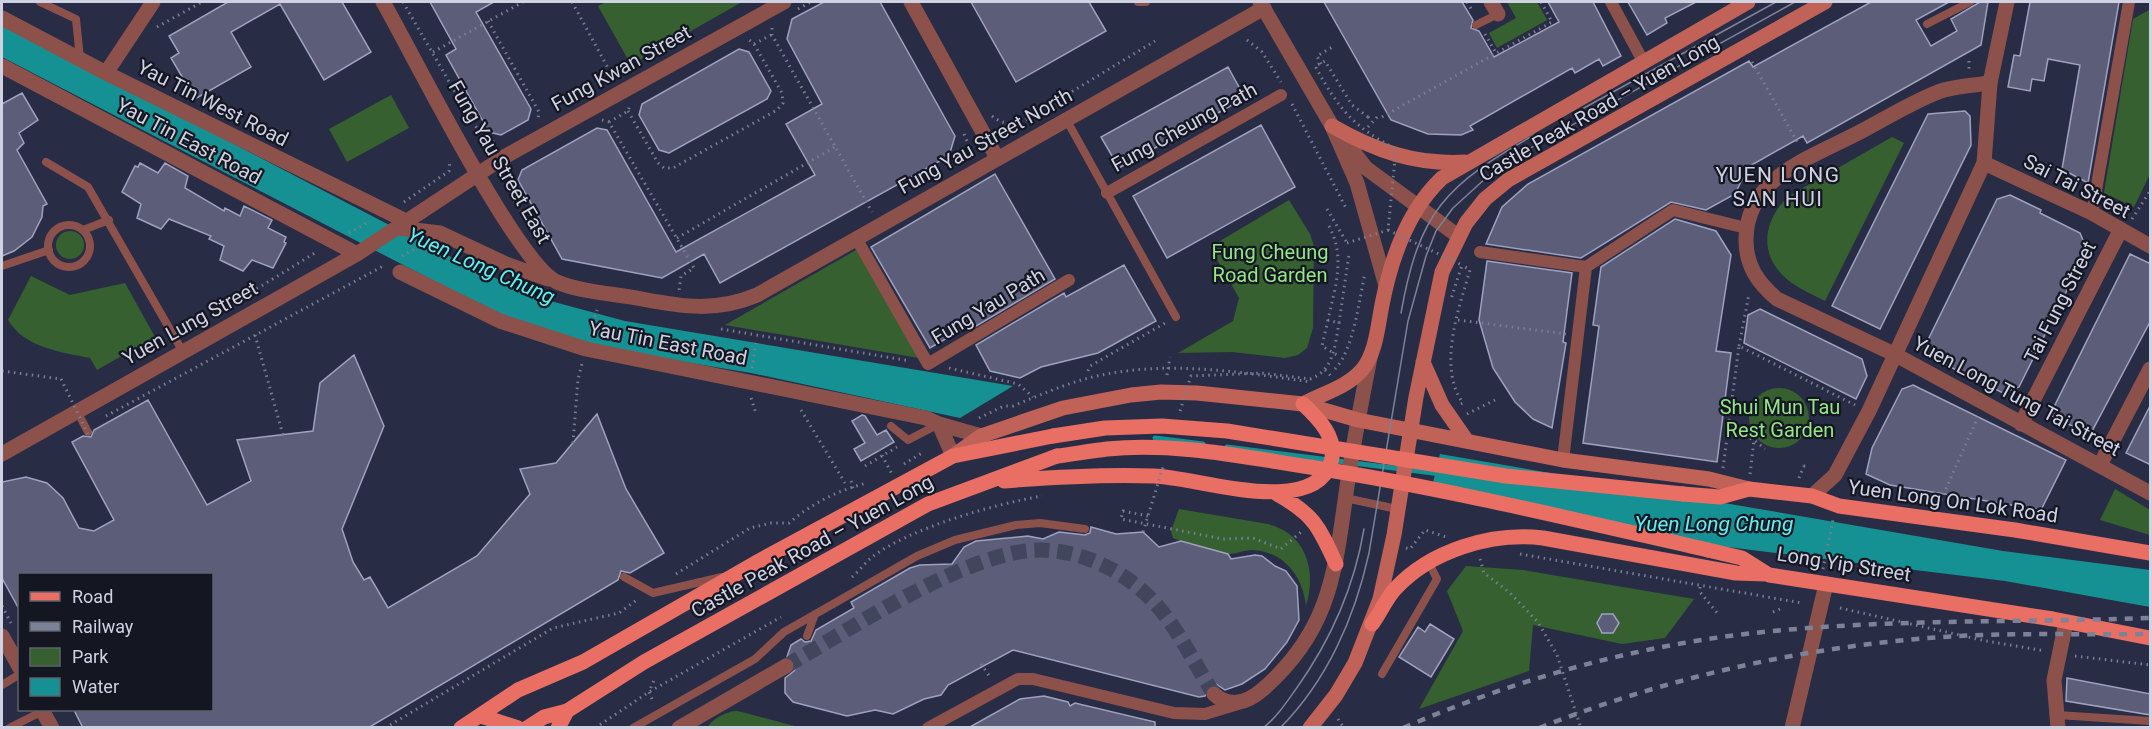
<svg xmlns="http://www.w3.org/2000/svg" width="2152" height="729" font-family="Roboto,sans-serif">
<rect width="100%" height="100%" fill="#282d45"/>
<path fill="#36602f" d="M606,2H742L631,65L598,6Z
M1507,2H1537L1547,20L1497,48L1489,33L1516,18Z
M2149,10L2150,174L2134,207L2104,193L2133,19Z
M391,95L409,128L347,162L329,129Z
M1892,137L1904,143L1825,301C1814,295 1802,290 1792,283C1758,259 1761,222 1789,196Z
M1289,200L1310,234L1314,246L1313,328L1307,348L1298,355L1285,358L1232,352L1178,353L1233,321L1239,298L1210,247Z
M56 245a14 14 0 1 1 28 0a14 14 0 1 1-28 0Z
M856,250L919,358L725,325Z
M31,276L70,295L125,283L155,337L97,370L90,358C61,352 25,348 8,320Z
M1749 418a30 30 0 1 1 60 0a30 30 0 1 1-60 0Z
M2115,489L2150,510V535L2100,520Z
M1179,509L1268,524C1306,534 1317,570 1306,606C1303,576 1283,551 1252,550C1244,550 1236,554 1228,554C1211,552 1189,545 1173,538L1171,531Z
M1466,566L1523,570L1694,599L1665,638L1622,644L1533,625L1529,671L1419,709L1463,631L1447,591Z
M737,711L742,712L798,727H708C712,719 727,711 737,711Z"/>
<path fill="#159193" d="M2,23L466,265L543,299L625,321L1013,386L960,418L751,373L618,351L575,341L492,311L2,57Z
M1440,454L2003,551L2150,570V607L2005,581L1711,545L1431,491Z"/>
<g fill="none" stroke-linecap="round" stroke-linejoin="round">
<path stroke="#159193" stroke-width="5" d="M1155,438L1203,444
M1227,447L1441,474"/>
</g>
<path fill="#5b5d79" stroke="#9ea1c0" stroke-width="1.5" d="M228,2H342L371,52L324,80L280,4L231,32L251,67L195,99L171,58L179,53L169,36Z
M430,2H494L476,12L531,109L528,120L501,135L489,132L446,55L456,49Z
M824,2H880L955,136L949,156L720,283L704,254L662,278L562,259L518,180L522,170L597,128L607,130L676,252L815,175L786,124L822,104L787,39L792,19Z
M971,2H1089L1106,31L1016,82Z
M1324,2H1462L1473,20L1471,28L1479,31L1494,57L1559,22L1548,2H1593L1621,56L1603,66L1599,59L1575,73L1572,68L1470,126L1473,130L1461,135L1428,134L1391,120Z
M1628,2H1696L1665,18L1667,23L1647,35Z
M1871,2H1949L1916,20L1931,46L1957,31L1951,19L1980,2H1988L1981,45L1807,143L1803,136L1748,167L1735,194L1706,210L1671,202L1581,258L1486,244L1502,207L1528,184L1749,61L1753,67Z
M2030,2H2119L2088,183L2062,169L2080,65L2048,59L2044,81L2032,79L2030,91L2008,87L2014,55L2020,56Z
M739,49L749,52L771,91L767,99L669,153L659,150L639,115L642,104Z
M1228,67L1245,98L1119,168L1101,137Z
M22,93L38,120L19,133L24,143L17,150L47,204L43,206L42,217L32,237L14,251L2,256V104Z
M1965,111L1970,116L1971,145L1880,329L1832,306L1928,114Z
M1261,125L1295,187L1167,258L1133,196Z
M140,163L158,173L165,163L188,176L185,188L224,211L225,208L240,216L244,206L272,220L268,228L286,237L284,242L286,243L273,268L252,260L243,271L220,260L224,246L209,239L211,236L169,219L161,229L137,218L141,204L122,192L135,166L138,167Z
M995,174L1055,279L968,331L966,327L930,348L871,247Z
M2010,195L2041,210L2040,213L2080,233L2087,250L2019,387L2003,393L1930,357L1925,346L1997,199Z
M1675,219L1716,231L1731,255L1716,351L1731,353L1717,462L1583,443L1599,326L1593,325L1601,267Z
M2130,254L2151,264V320L2090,435L2050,415Z
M1487,261L1572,273L1563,342L1566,343L1552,428L1533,419L1515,402L1493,368L1479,320Z
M1124,265L1156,321L1098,353L1041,367L1020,378L990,371L976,345L1064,293L1066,297Z
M1760,309L1862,359L1867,376L1856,399L1744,343L1748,315Z
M354,355L384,426L342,529L353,562L364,580L370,577L388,608L477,556L530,494L520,469L556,463L597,414L626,489L664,553L630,573L621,571L618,580L368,728H83L74,710H212V574H20V611L2,578V482L26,477L47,483L63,498L79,528L94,531L114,520L72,442L83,436L91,437L94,430L148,400L207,505L251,481L237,440L313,431L320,383Z
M1913,385L2066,460L2041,510L1890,485L1866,474L1872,448L1902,389Z
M2151,404V465L2126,453Z
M862,415L865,416L877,435L886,430L894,442L861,461L854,449L865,443L852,421Z
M1091,527L1116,534L1143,532L1159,547L1181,541L1228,554L1231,559L1255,555L1262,556L1275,566L1286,571L1297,586L1299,620L1287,642L1265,669L1242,684L1225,690L1216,684L1210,685L1205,696L1199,697L1013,650L948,685L941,695L924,699L893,714L875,710L847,716L793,702L785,693V678L794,671L796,667L794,661L787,657L791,645L801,639L805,642L811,641L816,630L854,608L851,602L910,568L920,565L952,564L964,547L976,541L1028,536L1043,539L1059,532L1085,535L1090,533Z
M1602,614H1613L1619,623L1613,633H1602L1597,623Z
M1430,624L1454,639L1431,677L1399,657L1418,627L1425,632Z
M2067,678L2151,694V715L2066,701Z
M1044,696L1068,702L1070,706L1075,703L1155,722V728H968L1020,699Z"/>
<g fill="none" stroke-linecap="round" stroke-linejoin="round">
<path stroke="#41465d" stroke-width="15" stroke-dasharray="15 8" stroke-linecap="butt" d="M786,666C849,630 970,549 1042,550C1081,551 1120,569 1148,596C1176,623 1193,662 1214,694"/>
<path stroke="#797e92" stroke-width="3" stroke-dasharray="1.5 4.5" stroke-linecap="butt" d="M403,2L469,116L482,136L496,143
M572,2L614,79
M1467,2L1473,12
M798,9L811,2
M488,21L539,112L538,119
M157,27L202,2
M772,28V35L872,212
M1485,34L1496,53
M1247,40L1262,52L1281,82
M754,44L771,35
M433,52L523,2
M1969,61V71
M1752,62L1799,145
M1321,64L1317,56L1334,46
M1292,104L1346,208
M628,111L658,163L664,168H673L777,110L783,103L782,93L754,44L748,39
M992,116C1005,126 1012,124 1027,119L1155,41
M1368,117L1372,121
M1382,117L1552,22L1541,2
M602,120L609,122L694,268L681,276L679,291
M609,122L628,111L630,105
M1368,127L1379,115
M964,134L970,148L965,158
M510,172L507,178L514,200L528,223
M404,202L449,171L450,160
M1327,209L1347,243
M2132,219L2150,191
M1329,226C1346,258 1335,287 1328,320L1339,323L1349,254
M349,233L370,221
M677,238L835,147
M402,256L420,246
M221,311L318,251
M1328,320L1322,346L1337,355
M1458,320L1566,334
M721,329L910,361
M590,334L597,310
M255,335L283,435
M1739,346L1749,294
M752,368L756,343
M949,368L1018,384L1033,397
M1335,369C1354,349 1359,300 1365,273
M1325,370L1331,376
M2,371L61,379
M1088,371L1090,366L1167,322
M1167,375L1170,357
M751,398L756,413
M1461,404L1463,403C1437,367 1459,308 1470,270L1462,265
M801,410L845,483
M1467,414L1495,400
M106,416L385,265
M979,418L1004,406H1013C1035,397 1056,388 1078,381C1154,358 1234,371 1311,382
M1728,429L1754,440L1765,449
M573,443L578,379L582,364
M879,450L892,474
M904,464L922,453
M865,466L897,447
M1723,468L1739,346L1855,405
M1750,474L1754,440
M1799,478L1804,466H1800
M851,481L854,492
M1941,500L1978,417
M1148,516L1123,511L1121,519L1223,539L1253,538L1281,549L1301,532
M1406,548L1410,549L1425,530L1446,537
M1520,554L1802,603
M1480,559L1484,573L1509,592L1538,622L1557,655L1581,728
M1823,569L1833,520
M676,574L750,528L771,523H789C811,504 838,490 867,483
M852,577C859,571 865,563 872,557C910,528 995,504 1042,496
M1700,587V592L1718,614
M2,606L11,623
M1840,608L1986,641L2045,651
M1773,612L1780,609
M2075,656L2150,665
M981,664L990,677
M652,699L649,692L654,680
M1338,719L1344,728
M385,728L553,628L619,613L638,599
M595,728L649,692L781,617"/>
<path stroke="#8d514b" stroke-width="8" d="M40,2L76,19L80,59
M1138,2H1146
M1927,24L1970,2
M1476,25L1498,14
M1066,119L1176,317
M46,162L88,187L183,352
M48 246a21 21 0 1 1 42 0a21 21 0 1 1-42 0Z
M83,230L109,220
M2,266L49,250
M77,411L88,432
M891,426L908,440L939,424
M1345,498L1397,509
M624,577L653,593L722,577
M807,636L815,614
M1382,674L1437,579L1429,563
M2,685L20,674
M2057,715L2150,721
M9,728L43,711
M633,728L755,659L784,632L917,556L955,540L1016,525L1040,523L1085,529"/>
<path stroke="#8d514b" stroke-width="12" d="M1611,2L1643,61
M1107,193L1281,95
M2092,213L2129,2
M856,238L928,364L1069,280
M1480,252L1586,267L1673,210L1746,228
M1563,460L1586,267
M928,728L1018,679H1033L1174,713L1205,714L1238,704"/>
<path stroke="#8d514b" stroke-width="15" d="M383,2C412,52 516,263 557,282C580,292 617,294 642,299C683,307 717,312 757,295L1264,8
M911,2L997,158
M1491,2L1498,14
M2,18L106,73L408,222
M2,66L357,254
M106,73L153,2
M1990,83C1975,85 1959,86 1944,90C1920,97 1878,123 1854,135C1807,159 1746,179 1746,240C1746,266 1758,283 1777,299L1894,354L2150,493
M398,228L440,233L506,264L548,279
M400,272L500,321L586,349L926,418L939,424L981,436
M939,424L953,456
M2021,424L2120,231
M2,454L357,254L504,157L784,2
M2100,465L2150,369
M1812,496L1835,475L1869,411L1984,163
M2,636L20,668
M42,710L52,728
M1792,728L1826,584
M2058,728L2054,680L2066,622"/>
<path stroke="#8d514b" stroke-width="15" d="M1260,2L1332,126L1357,183L1386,286
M2007,2L1990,83L1984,163L2092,213L2150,246
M1346,142L1366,168L1458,236
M1214,694C1230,709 1248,702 1262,690C1334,628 1335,566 1348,480C1354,439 1362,399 1370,358
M679,728L786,666"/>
<path stroke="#c16259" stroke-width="15" d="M1332,126C1376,151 1415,165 1465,162
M1423,362L1442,405L1467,441
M1303,404C1323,393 1346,388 1362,370C1377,352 1378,322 1383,300C1392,256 1409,209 1442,178L1748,2
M953,456L981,436L1063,408L1131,395L1161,392L1197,393L1303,404L1358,420L1563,460L1709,479L1749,489
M1310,728L1336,695L1355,663L1380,599L1394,535L1416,397L1442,272L1466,223L1485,199L1508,180L1825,2"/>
<path stroke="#e96e63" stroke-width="15" d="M1004,481C1054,477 1104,474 1154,476C1197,477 1313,519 1331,462C1338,438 1319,419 1303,404
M1277,494C1313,514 1319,526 1336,564
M1683,494L1720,497L1749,489L1812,496L1839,506L2015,530L2150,553
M1708,550L1742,558L1769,575L2053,619L2150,638
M1372,624C1380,613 1386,599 1395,589C1431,550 1492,532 1543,538L1736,573L1766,574
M481,716L518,728
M461,728L518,690L583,662L759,561L953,456L1053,436
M527,728L544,717L567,711L644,662L928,504L1057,456
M558,728L567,711"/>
<path stroke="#7d8296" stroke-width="1.5" d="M1584,108L1776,2
M1401,313C1419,211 1446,185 1534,135
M1263,728C1277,717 1286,703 1296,689C1331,640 1354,588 1364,529
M1280,728C1327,681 1355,617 1369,553L1408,321L1426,256L1436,231L1453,208L1487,177L1514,157L1795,2"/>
<path stroke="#7d8296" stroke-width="4.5" stroke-dasharray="8 8" stroke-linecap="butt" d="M1403,728C1507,683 1617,651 1729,636C1868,618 2011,623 2150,618
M1539,728C1663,679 1794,649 1928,638C2002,632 2076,635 2150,634"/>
<path stroke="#797e92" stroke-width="3" stroke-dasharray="1.5 4.5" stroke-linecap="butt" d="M1388,230L1462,265L1451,299
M1347,243L1388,230L1396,149C1352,126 1339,109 1315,66L1325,61L1352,105L1368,117
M61,379L88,434
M1180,411L1191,376L1261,373L1310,379C1334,371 1335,344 1339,323
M1143,532L1164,464"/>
<path stroke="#e96e63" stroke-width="15" d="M1053,436L1105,428L1162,426L1227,431L1506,476L1683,494
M1057,456C1073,454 1090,451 1107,449C1175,442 1244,457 1310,467C1444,488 1576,520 1708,550"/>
</g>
<g text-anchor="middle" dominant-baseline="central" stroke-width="4.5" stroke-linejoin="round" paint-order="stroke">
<g font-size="20" fill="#ced2e2" stroke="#141621">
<text transform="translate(621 68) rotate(-29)">Fung Kwan Street</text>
<text transform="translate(213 103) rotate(27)">Yau Tin West Road</text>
<text transform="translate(1599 108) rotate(-30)">Castle Peak Road – Yuen Long</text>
<text transform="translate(1184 127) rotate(-29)">Fung Cheung Path</text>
<text transform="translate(189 141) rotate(28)">Yau Tin East Road</text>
<text transform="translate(985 141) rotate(-29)">Fung Yau Street North</text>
<text transform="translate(500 162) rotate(60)">Fung Yau Street East</text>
<text transform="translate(2077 186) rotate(27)">Sai Tai Street</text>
<text transform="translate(2060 302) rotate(-63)">Tai Fung Street</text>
<text transform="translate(988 306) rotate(-31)">Fung Yau Path</text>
<text transform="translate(190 323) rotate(-29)">Yuen Lung Street</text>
<text transform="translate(668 343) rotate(11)">Yau Tin East Road</text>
<text transform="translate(2017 396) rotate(28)">Yuen Long Tung Tai Street</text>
<text transform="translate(1953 501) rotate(8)">Yuen Long On Lok Road</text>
<text transform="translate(812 546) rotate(-29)">Castle Peak Road – Yuen Long</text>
<text transform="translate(1844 564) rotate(9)">Long Yip Street</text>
</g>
<g font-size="20" fill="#94e686" stroke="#141621">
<text x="1270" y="252">Fung Cheung<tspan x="1270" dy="23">Road Garden</tspan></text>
<text x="1780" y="407">Shui Mun Tau<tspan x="1780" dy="23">Rest Garden</tspan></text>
</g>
<g font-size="21" letter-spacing="1.5" fill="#ced2e2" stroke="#141621">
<text x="1778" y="175">YUEN LONG<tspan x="1778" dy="24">SAN HUI</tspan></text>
</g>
<g font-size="21" font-style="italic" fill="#60eff1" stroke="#141621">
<text transform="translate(481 266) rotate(24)">Yuen Long Chung</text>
<text x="1714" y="524">Yuen Long Chung</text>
</g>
</g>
<rect width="2152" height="729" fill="none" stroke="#ced2e2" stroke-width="6"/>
<rect x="18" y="573" width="195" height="138" fill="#141621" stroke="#5e616e" stroke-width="1.5"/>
<rect x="30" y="592" width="30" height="9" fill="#e96e63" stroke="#5e616e" stroke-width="1.5"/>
<text x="72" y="603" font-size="18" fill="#ced2e2">Road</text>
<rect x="30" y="622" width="30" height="9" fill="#7d8296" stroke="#5e616e" stroke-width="1.5"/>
<text x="72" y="633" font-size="18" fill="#ced2e2">Railway</text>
<rect x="30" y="648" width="30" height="18" fill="#36602f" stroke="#5e616e" stroke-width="1.5"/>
<text x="72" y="663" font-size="18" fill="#ced2e2">Park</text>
<rect x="30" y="678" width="30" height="18" fill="#159193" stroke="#5e616e" stroke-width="1.5"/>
<text x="72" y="693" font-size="18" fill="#ced2e2">Water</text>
</svg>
